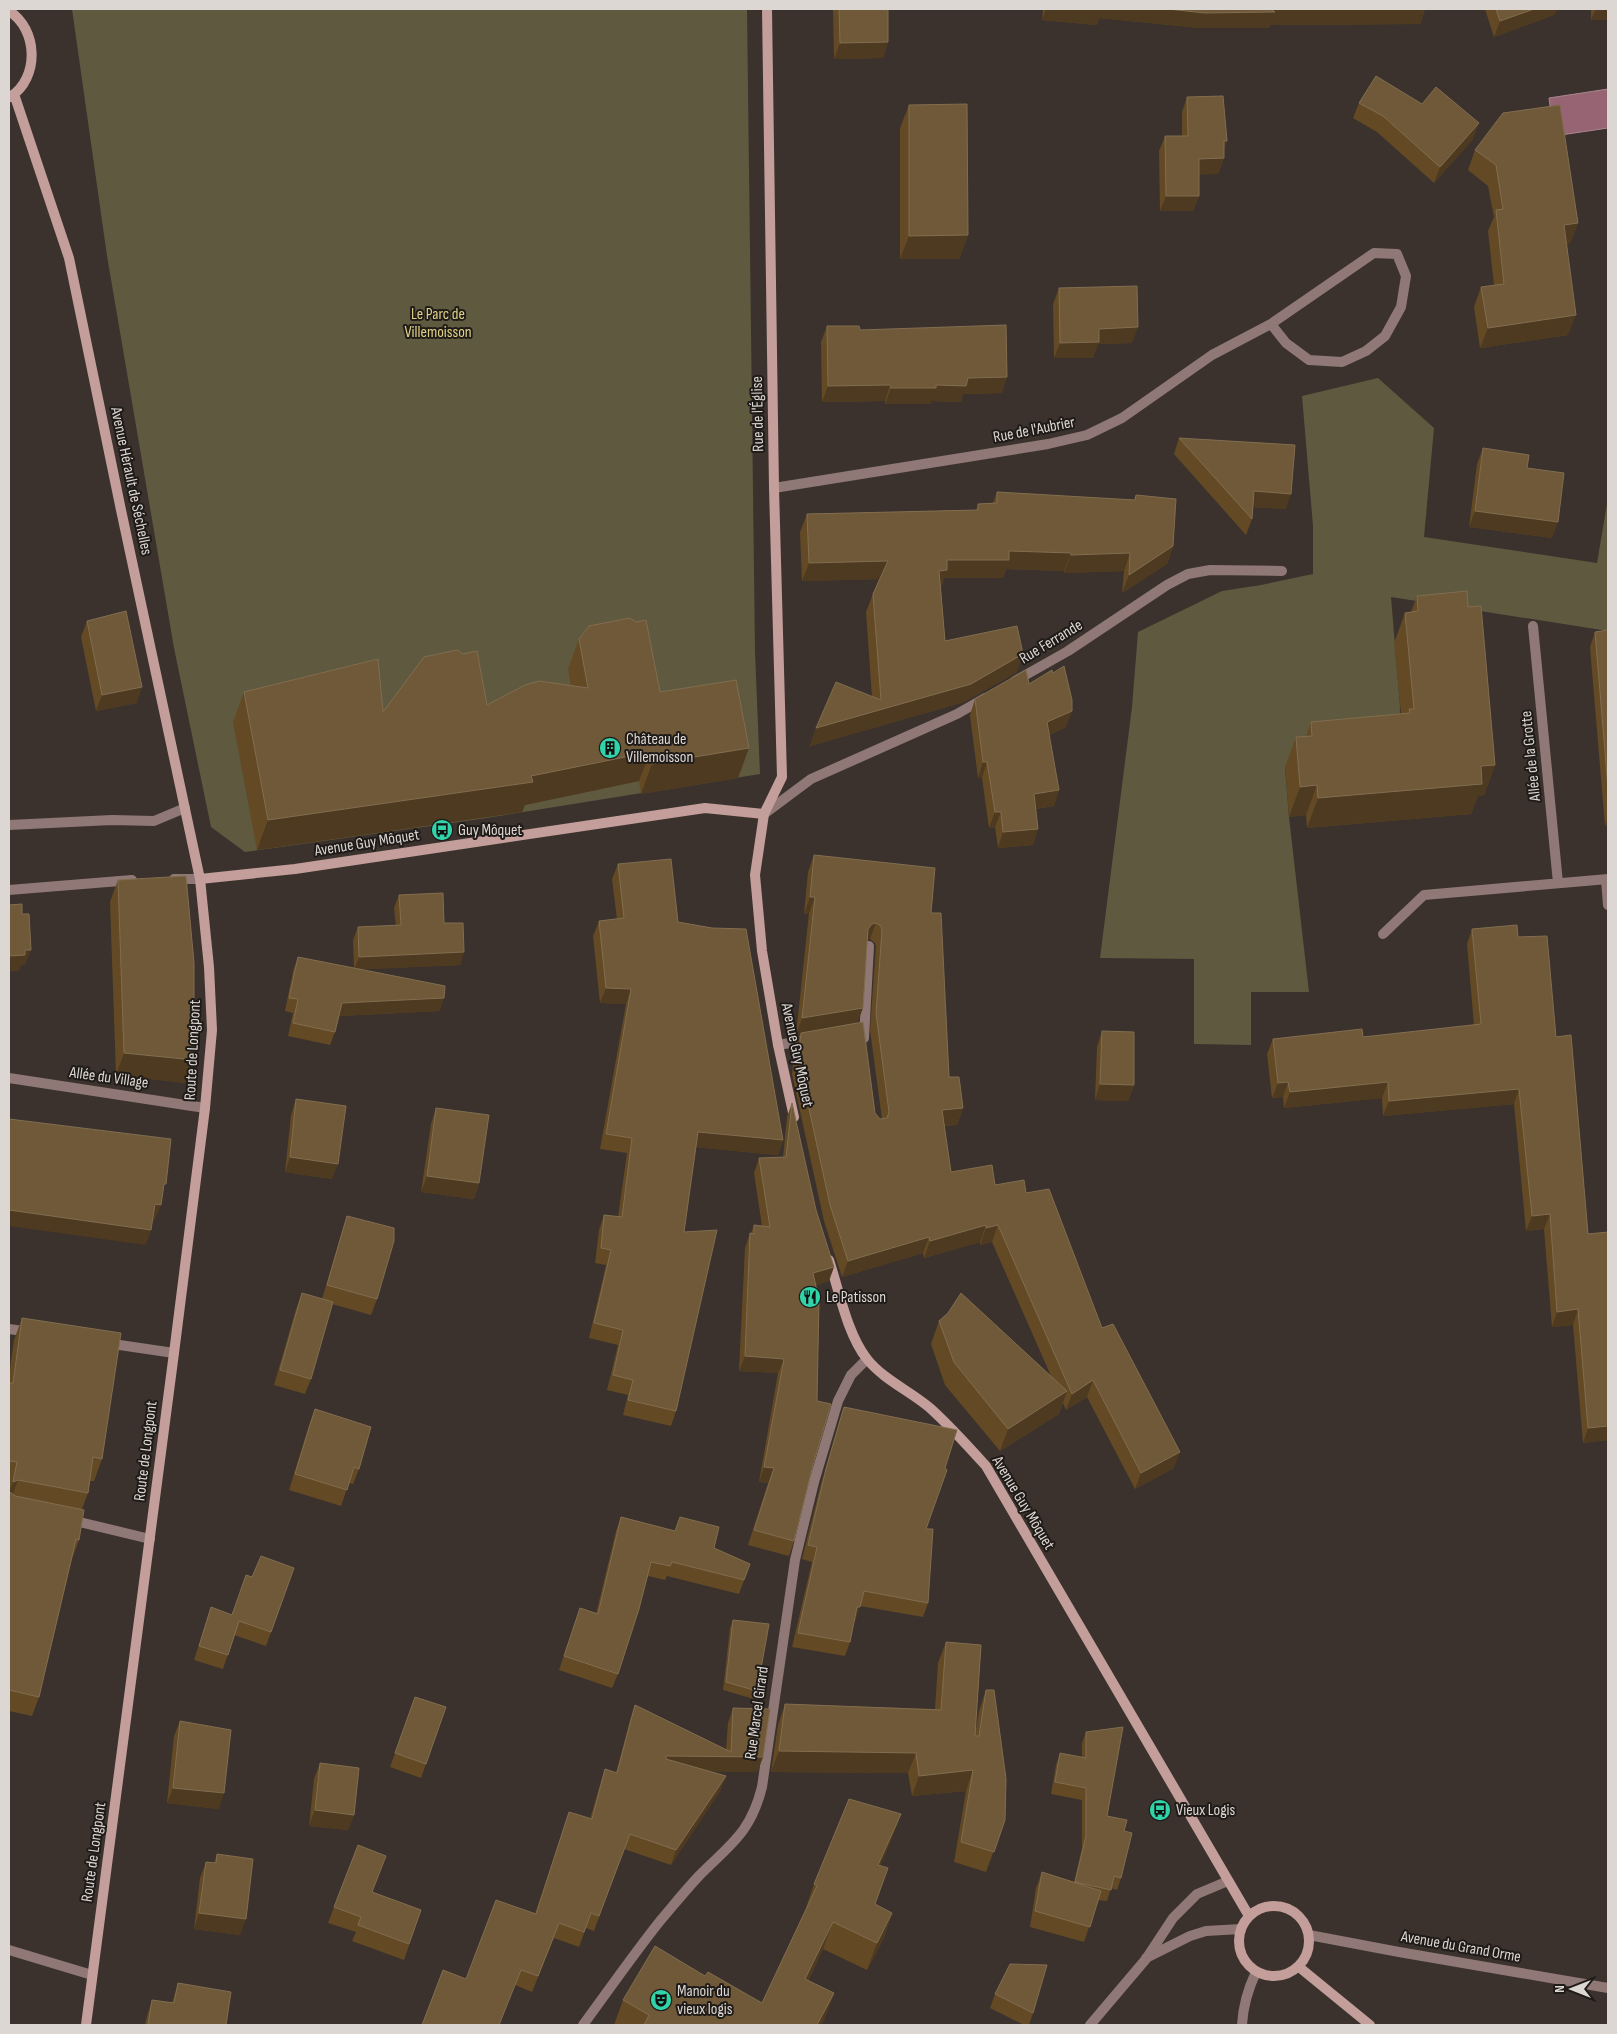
<svg xmlns="http://www.w3.org/2000/svg" width="1617" height="2034" font-family="'Sofia Sans Condensed',sans-serif">
<rect width="100%" height="100%" fill="#3b322d"/>
<path fill="#5e593f" d="M72,9H747L755,652L760,774L480,819L245,852L211,827L174,648L107,256Z
M1378,378L1434,428L1424,537L1597,563L1608,498V631L1391,597L1400,706L1399,739L1285,767L1289,817L1309,992H1251V1045L1194,1044V959L1100,958L1132,707L1138,632L1222,591L1261,585L1313,574V526L1302,396Z"/>
<path fill="#966472" stroke="#ab868f" d="M1608,89V128L1554,136L1549,98Z"/>
<g fill="none" stroke-linecap="round" stroke-linejoin="round">
<path stroke="#8f7875" stroke-width="10" d="M774,488L1048,444L1087,435L1122,418L1212,355L1271,324L1374,253L1397,254L1406,276L1401,307L1385,336L1366,351L1342,362L1309,360L1286,343L1271,324
M1533,626L1558,883
M9,825L112,820L154,821L185,808
M174,879H200
M9,890L132,880
M1383,934L1424,895L1608,879
M9,1078L205,1108
M9,1329L30,1332
M106,1343L174,1353
M71,1520L150,1539
M9,1950L92,1975"/>
<path stroke="#8f7875" stroke-width="10" d="M1015,681L1068,651L1167,585L1188,574L1210,570L1282,571
M764,814L811,779L957,714L985,698
M1606,880L1608,905
M864,1038L869,946
M778,1045L809,1040
M1309,1935L1399,1952L1608,1988
M1146,1958L1190,1936L1206,1931L1241,1929
M583,2025C608,1991 633,1955 660,1921C672,1907 684,1892 697,1878C729,1845 750,1835 762,1787L795,1560L814,1482L838,1401L851,1375L867,1359
M1090,2025L1146,1959L1173,1918L1197,1894L1228,1881
M1242,2025C1243,2006 1248,1989 1256,1972"/>
<path stroke="#c39e9a" stroke-width="10" d="M767,9L774,488L782,777L764,814L755,875L762,951L778,1045L794,1117
M9,11C38,29 40,78 10,97
M14,94L69,258L121,510L200,879L209,967L212,1030L205,1108L174,1353L86,2025
M200,879L295,869L705,808L764,814
M829,1260C839,1290 847,1334 867,1359C884,1380 910,1391 930,1408C950,1426 968,1446 986,1466L1249,1916
M1239 1941a35 35 0 1 1 70 0a35 35 0 1 1-70 0Z
M1299,1967L1370,2025"/>
</g>
<path fill="#634a25" fill-rule="evenodd" d="M833,9H888V42L883,58L834,59Z
M1043,9H1425L1420,24L1270,25L1269,28H1200L1099,18L1097,25L1042,20Z
M1485,9H1557L1554,15L1494,37Z
M1591,9H1608V20H1591Z
M1187,97L1227,141L1224,149V158L1218,174H1199V196L1193,211H1160L1159,151L1165,136H1182V112Z
M1359,103L1473,139L1434,183L1377,132L1353,118Z
M909,105L968,235L959,259H900V128Z
M1475,150L1578,223L1570,243L1566,244L1568,335L1480,348L1474,307L1481,287L1494,285L1488,231L1494,217L1488,186L1468,170Z
M1059,288L1132,343L1098,344L1093,358H1054L1053,304Z
M827,326L860,330L1002,393L963,394L961,402L931,401L930,404H885V401L822,402L821,342Z
M1179,438L1286,509L1253,507L1252,519L1246,535L1174,454Z
M1483,448L1527,468L1552,538L1469,527L1477,464Z
M997,492L1134,500L1136,495L1173,546L1167,564L1122,593L1124,571L1064,573V571L1006,569L1003,578H944L941,588L945,641L1017,672L964,702L810,746L816,728L872,697L866,612L873,594L879,579L802,581L800,532L807,514L976,510L978,504L993,503Z
M1417,596L1468,607L1495,765L1484,795L1478,796L1471,814L1307,828L1306,815L1289,817L1285,767L1296,737H1306L1311,722L1401,714L1394,643L1405,613L1411,612Z
M87,621L137,703L96,711L81,637Z
M1608,630V825L1605,826L1590,647L1595,632Z
M579,639L660,692L738,778L641,794L639,781L525,805L522,812L257,850L233,722L244,692L383,712L487,705L571,686L568,669Z
M1029,684L1066,727L1049,735L1059,790L1054,806L1036,809L1038,829L1033,845L998,848L995,827L989,828L982,778H978L970,715L975,699Z
M814,855L931,913L949,1077L963,1108L957,1125L944,1126L951,1172L1026,1193L1102,1328L1174,1468L1135,1489L1087,1397L1066,1410L1063,1403L1059,1414L1000,1451L945,1385L931,1344L939,1321L1051,1376L992,1242L980,1245V1242L924,1258L923,1253L842,1277L824,1221L792,1074L795,1049L800,1034L796,1035L809,913L804,914L808,872ZM870,939L875,943L876,946L870,1030L882,1119H880L875,1113L857,1023L867,940Z
M618,864L678,922L783,1140L778,1155L696,1147L684,1232L676,1411L671,1426L623,1415L628,1395L607,1390L618,1345L589,1338L606,1265L595,1263L599,1230L604,1215L618,1217L627,1153L600,1149L626,1004L600,1003L593,936L599,921L617,919L612,879Z
M118,880L186,1083L116,1075L110,902Z
M399,895L444,923L464,952L460,965L360,969L440,1011L339,1016L335,1032L330,1045L288,1036L293,1013L285,1011L293,971L298,957L354,968L353,940L358,927L396,926L394,908Z
M1472,929L1518,937L1556,1037L1588,1234L1608,1232V1440L1583,1443L1573,1325L1552,1327L1544,1229L1526,1231L1514,1104L1383,1116L1382,1098L1284,1108L1283,1097L1272,1098L1267,1054L1273,1039L1363,1037L1474,1025L1467,944Z
M1102,1031L1134,1085L1128,1101L1095,1100L1097,1047Z
M296,1099L332,1179L285,1172L291,1115Z
M792,1103L829,1281L816,1285L813,1465L794,1541L789,1556L748,1545L768,1483L759,1482L778,1373L739,1371L745,1248L750,1233H751L754,1225L762,1226L754,1173L759,1158L783,1157L787,1117Z
M436,1108L479,1183L474,1199L421,1192L431,1124Z
M347,1216L377,1299L371,1315L332,1304L311,1379L305,1394L274,1385L296,1309L302,1293L322,1299L342,1231Z
M22,1318L102,1459L94,1481H90L88,1493L82,1509L79,1540L72,1559L39,1697L32,1716L9,1711V1376L14,1340Z
M844,1407L926,1529L928,1603L923,1617L860,1606L855,1621H854L850,1642L845,1656L792,1647L812,1562L802,1559L821,1484L839,1422Z
M315,1409L359,1469L353,1484L349,1483L341,1506L289,1490L309,1425Z
M621,1517L675,1531L680,1517L714,1548L750,1564L739,1594L667,1576L665,1580L648,1576L618,1674L612,1688L559,1670L580,1608L596,1614L616,1531Z
M294,1568L266,1646L234,1635L223,1669L194,1660L211,1607L231,1615L252,1577Z
M733,1620L757,1691L754,1699L723,1690L730,1628Z
M946,1642L976,1729L979,1711L986,1690L1005,1820L986,1872L954,1862L966,1791L912,1796L908,1773L771,1772L778,1725L785,1704L935,1709L938,1663Z
M415,1697L446,1707L421,1778L390,1767Z
M635,1705L726,1750L728,1723L733,1708L763,1757L757,1772L709,1771L726,1776L720,1791L671,1865L624,1849L594,1931L586,1928L579,1947L554,1938L532,1992L515,1985L466,1979L535,1914L569,1812L590,1819L600,1785L605,1769L616,1773L630,1720Z
M180,1721L219,1809L167,1803L174,1736Z
M1086,1732L1107,1816L1124,1831L1121,1878L1117,1890L1111,1888L1107,1901L1098,1900L1084,1942L1030,1927L1036,1888L1042,1872L1074,1882L1082,1848V1800L1051,1794L1056,1765L1060,1753L1082,1757V1743Z
M320,1763L354,1815L348,1830L309,1826L314,1779Z
M901,1814L891,1840L880,1866L875,1905L892,1913L883,1940L867,1970L823,1949L808,1981L834,1993L824,2020L821,2025H614L623,2000L705,1976L762,2003L805,1911L814,1884Z
M217,1854L240,1935L194,1929L200,1878L206,1862L214,1863Z
M373,1892L421,1910L404,1960L352,1941L356,1932L328,1923L334,1907Z
M178,1983L226,2025H145L147,2016L152,2000L172,2003Z
M995,1994L1033,2013L1029,2025H1024L990,2008Z"/>
<path fill="#4e3a20" d="M1046,9H1425L1420,24L1270,25L1269,28H1200L1099,18L1097,25L1042,20Z
M1534,9H1557L1554,15L1494,37L1500,21Z
M1596,9H1608V20H1591Z
M888,42L883,58L834,59L840,43Z
M1479,123L1473,139L1434,183L1440,167Z
M1224,141H1227L1221,156Z
M1224,158L1218,174L1193,175L1199,159Z
M1166,196H1199L1193,211H1160Z
M1578,223L1570,243L1556,245L1564,225Z
M968,235L959,259H900L909,236Z
M1576,315L1568,335L1480,348L1488,328Z
M1138,327L1132,343L1098,344L1093,358H1054L1060,343L1099,329Z
M1007,377L1002,393L963,394L961,402L931,401L930,404H885L891,388L936,385L968,378Z
M890,385L885,401L822,402L828,386Z
M1254,491L1291,494L1286,509L1248,507Z
M1475,511L1558,522L1552,538L1469,527Z
M1173,546L1167,564L1122,593L1129,575Z
M1009,551L1071,553L1064,571L1006,569L1003,578H944L941,588L939,571L947,560Z
M1130,553L1124,571L1064,573L1071,555Z
M888,561L881,579L802,581L809,563Z
M1023,654L1017,672L964,702L810,746L816,728Z
M142,687L137,703L96,711L102,695Z
M1072,711L1066,727L1041,738L1047,722Z
M749,748L738,778L641,794L652,764Z
M650,752L639,781L525,805L522,812L257,850L268,820L531,776Z
M983,762H987L982,778H978Z
M1495,765L1484,795L1478,796L1471,814L1307,828L1318,798L1481,766Z
M1317,785L1306,815L1289,817L1300,787Z
M1059,790L1054,806L1028,810L1034,794Z
M995,812H1001L995,827L989,828Z
M1608,816V825L1605,826Z
M1038,829L1033,845L998,848L1003,832Z
M810,897H815L809,913L804,914Z
M876,923L870,939L866,940L868,929L872,924Z
M25,950H31L25,965H21L19,971H9V956Z
M464,952L460,965L354,970L359,957Z
M606,988L631,989L626,1004L600,1003Z
M444,998L440,1011L337,1016L342,1003Z
M863,1008L857,1024L796,1035L802,1018Z
M124,1053L194,1060L186,1083L116,1075Z
M1288,1082L1283,1097L1272,1098L1278,1083Z
M1388,1082L1382,1098L1284,1108L1290,1092Z
M1100,1084L1134,1085L1128,1101L1095,1100Z
M1519,1089L1514,1104L1383,1116L1389,1101Z
M963,1108L957,1125L936,1126L942,1110Z
M698,1132L783,1140L778,1155L693,1147Z
M290,1157L338,1164L332,1179L285,1172Z
M427,1176L479,1183L474,1199L421,1192Z
M155,1204L161,1205L155,1220L149,1219Z
M9,1210L151,1230L146,1245L9,1226Z
M1550,1214L1544,1229L1526,1231L1532,1216Z
M986,1225L980,1242L924,1258L930,1241Z
M998,1225L992,1242L980,1245L986,1228Z
M929,1237L923,1253L842,1277L848,1261Z
M834,1267L829,1281L808,1287L813,1273Z
M1578,1309L1573,1325L1552,1327L1557,1312Z
M745,1356L784,1359L778,1373L739,1371Z
M1093,1380L1087,1397L1066,1410L1072,1394Z
M1067,1391L1059,1414L1000,1451L1008,1429Z
M1608,1426V1440L1583,1443L1588,1428Z
M1180,1452L1174,1468L1135,1489L1141,1473Z
M764,1467L774,1468L768,1483L759,1482Z
M18,1480L10,1502V1492L9,1495V1492L13,1482Z
M857,1607H860L855,1621H852Z
M779,1751L916,1753L908,1773L771,1772Z
M666,1756L763,1757L757,1772L661,1771Z
M973,1770L966,1791L912,1796L919,1776Z
M726,1776L720,1791L671,1865L676,1850Z
M173,1788L224,1793L219,1809L167,1803Z
M315,1810L354,1815L348,1830L309,1826Z
M901,1814L891,1840L869,1892L878,1865Z
M199,1913L246,1919L240,1935L194,1929Z
M892,1913L883,1940L867,1970L877,1943Z
M833,1922L823,1949L795,2006L805,1979Z
M834,1993L824,2020L821,2025H817Z"/>
<path fill="#705938" stroke="#816d50" d="M839,9H888V42L840,43Z
M1168,9H1284H1270L1275,12L1205,13Z
M1496,9H1534L1500,21Z
M1376,76L1422,104L1436,87L1479,123L1440,167L1383,116L1359,103Z
M1223,96L1227,141H1224V158L1199,159V196H1166L1165,136H1188L1187,97Z
M967,104L968,235L909,236V105Z
M1560,105L1578,223L1564,225L1576,315L1488,328L1481,287L1504,284L1496,210L1503,209L1496,165L1475,150L1503,113Z
M1137,286L1138,327L1099,329V342L1060,343L1059,288Z
M1006,325L1007,377L968,378L966,386L936,385V388H891L890,385L828,386L827,326H859L860,330Z
M1179,438L1295,445L1291,494L1254,491L1252,519Z
M1483,448L1529,455L1527,468L1564,473L1558,522L1475,511Z
M997,492L1135,500L1136,495L1176,499L1173,546L1129,575L1130,553L1071,555V553L1009,551V560H947V570L939,571L945,641L1017,626L1023,654L971,684L816,728L836,682L881,700L873,594L888,561L809,563L807,514L978,510V504L997,503Z
M1467,591L1468,607L1481,606L1495,765L1481,766L1482,784L1318,798L1317,785L1300,787L1296,737L1312,736L1311,722L1410,713L1409,709H1414L1405,613L1418,611L1417,596Z
M126,611L142,687L102,695L87,621Z
M630,618L636,622L646,620L660,692L736,680L749,748L652,764L650,752L531,776L533,782L268,820L244,692L378,659L383,712L424,657L457,650L463,654L477,651L487,705L525,685L539,681L588,688L579,639L589,626Z
M1608,630V788L1595,632Z
M1064,666L1072,700V711L1047,722L1059,790L1034,794L1038,829L1003,832L1001,812H995L987,762H983L975,699L1026,670L1029,684L1052,670L1053,673Z
M814,855L935,868L931,913H941L949,1077H959L963,1108L942,1110L951,1172L992,1165L995,1185L1024,1180L1026,1193L1049,1189L1102,1328L1113,1324L1180,1452L1141,1473L1093,1380L1072,1394L998,1225L986,1228V1225L930,1241L929,1237L848,1261L830,1205L798,1058L801,1033L863,1022L875,1113L880,1119L887,1118L889,1112L876,1013L882,930L881,926L876,923L872,924L868,929L863,1008L802,1018L815,897H810Z
M671,859L678,922L712,928L746,929L783,1140L698,1132L684,1232L717,1230L676,1411L628,1400L633,1380L613,1375L623,1330L594,1323L611,1250L601,1248L604,1215L622,1217L632,1138L606,1134L631,989L606,988L599,921L624,918L618,864Z
M186,876L194,963V1060L124,1053L118,880Z
M443,893L444,923H463L464,952L359,957L358,927L401,925L399,895Z
M22,904V914H29L31,950H25V955L9,956V905Z
M1517,925L1518,937L1547,936L1556,1037L1571,1035L1588,1234L1608,1232V1426L1588,1428L1578,1309L1557,1312L1550,1214L1532,1216L1519,1089L1389,1101L1388,1082L1290,1092L1288,1082L1278,1083L1273,1039L1362,1029L1363,1037L1481,1024L1472,929Z
M298,957L445,986L444,998L342,1003L335,1032L293,1023L298,999L289,998Z
M1102,1031L1134,1032V1085L1100,1084Z
M296,1099L346,1106L338,1164L290,1157Z
M792,1103L816,1210L834,1267L813,1273L819,1300L817,1401L831,1404L813,1465L794,1541L754,1530L774,1468L764,1467L784,1359L745,1356L750,1233L754,1234V1225L770,1227L759,1158L786,1157Z
M436,1108L489,1115L479,1183L427,1176Z
M9,1119L171,1139L166,1184H164L161,1205L155,1204L151,1230L9,1210Z
M347,1216L394,1228V1241L377,1299L327,1285Z
M302,1293L333,1302L311,1379L280,1370Z
M961,1293L1067,1391L1008,1429L954,1362L939,1321L948,1313Z
M22,1318L121,1333L102,1459L93,1457L88,1493L18,1480L13,1482L17,1462L9,1461V1383H13Z
M844,1407L957,1430L945,1468L947,1470L926,1529H933L928,1603L864,1591L860,1607H857L850,1642L798,1633L817,1547L808,1545L826,1469Z
M315,1409L371,1427L359,1469L354,1467L347,1490L295,1474Z
M10,1492L15,1496L84,1510L79,1540L76,1539L39,1697L9,1690V1498Z
M621,1517L675,1531L680,1517L719,1527L714,1548L750,1564L744,1580L672,1562L670,1566L651,1562L639,1609L618,1674L564,1656L580,1608L598,1614Z
M261,1556L294,1568L271,1632L239,1621L228,1655L199,1646L211,1607L232,1615L246,1575L252,1577Z
M733,1620L769,1624L757,1691L726,1682Z
M946,1642L981,1645L975,1736H979L986,1690H994L1006,1779L1005,1820L994,1852L961,1842L973,1770L919,1776L916,1753L779,1751L785,1704L941,1710Z
M415,1697L446,1707L426,1764L395,1753Z
M635,1705L731,1752L733,1708L770,1709L763,1757L666,1756V1759L726,1776L676,1850L630,1834L599,1916L591,1913L584,1932L559,1923L538,1976L521,1970L499,2025H422L443,1970L466,1979L496,1900L536,1914L569,1812L592,1819L605,1769L617,1773Z
M180,1721L231,1730L224,1793L173,1788Z
M1123,1727L1107,1816L1127,1820L1124,1831L1132,1833L1121,1878L1114,1876L1111,1890L1075,1882L1086,1836V1788L1055,1782L1060,1753L1086,1758V1732Z
M320,1763L359,1768L354,1815L315,1810Z
M849,1799L901,1814L878,1865L888,1868L875,1904L892,1913L877,1943L833,1922L805,1979L834,1993L817,2025H644L649,2015L623,2000L655,1946L705,1976L708,1972L762,2003L817,1886L814,1884Z
M358,1845L386,1856L372,1892L421,1910L409,1944L358,1925L361,1917L334,1907Z
M217,1854L253,1859L246,1919L199,1913L206,1862L216,1863Z
M1042,1872L1101,1891L1090,1927L1035,1911Z
M1010,1964L1047,1965L1033,2013L995,1994Z
M178,1983L231,1992L226,2025H148L152,2000L174,2003Z"/>
<defs>
<g id="building-disc" transform="scale(1.125)"><circle r="9.5" fill="#31d4a9" stroke="#1f1b18"/><path d="M-4-6H4V6H1V3H-1V6H-4ZM-2.5-4.3h1.7v1.8h-1.7ZM.8-4.3h1.7v1.8H.8ZM-2.5-1h1.7V.8h-1.7ZM.8-1h1.7V.8H.8Z" fill="#111"/></g>
<g id="bus-disc" transform="scale(1.125)"><circle r="9.5" fill="#31d4a9" stroke="#1f1b18"/><path d="M-5-6H5V4H4V6H2V4H-2V6H-4V4H-5ZM-3.5-4V0h7V-4ZM-3.5 1.2v1.5H-2V1.2ZM2 1.2v1.5H3.5V1.2Z" fill="#111"/></g>
<g id="restaurant-disc" transform="scale(1.125)"><circle r="9.5" fill="#31d4a9" stroke="#1f1b18"/><path d="M-5-6h1v4h1v-4h1v4h1v-4h1v5L-1.5 .5V6h-2V.5L-5-1ZM5-6V6H3V1.5H1.5Q1.5-4 5-6Z" fill="#111"/></g>
<g id="theatre-disc" transform="scale(1.125)"><circle r="9.5" fill="#31d4a9" stroke="#1f1b18"/><path d="M-5-5.5Q0-4 5-5.5V0Q5 5 0 6Q-5 5-5 0ZM-3.3-2.5H-1v1.5H-3.3ZM1-2.5H3.3v1.5H1ZM-2.8 1Q0 5.5 2.8 1Z" fill="#111"/></g>
</defs>
<g fill-rule="evenodd">
<use href="#building-disc" x="610" y="748"/>
<use href="#bus-disc" x="442" y="830"/>
<use href="#restaurant-disc" x="810" y="1297"/>
<use href="#bus-disc" x="1160" y="1810"/>
<use href="#theatre-disc" x="661" y="2000"/>
</g>
<g text-anchor="middle" dominant-baseline="central" stroke-width="4" stroke-linejoin="round" paint-order="stroke">
<g font-size="16" fill="#e1d186" stroke="#1f1b18">
<text x="438" y="314">Le Parc de<tspan x="438" dy="18">Villemoisson</tspan></text>
</g>
<g font-size="16" fill="#ddd7d3" stroke="#1f1b18">
<text transform="translate(758 414) rotate(-91)">Rue de l'Église</text>
<text transform="translate(1034 430) rotate(-11)">Rue de l'Aubrier</text>
<text transform="translate(131 481) rotate(78)">Avenue Hérault de Séchelles</text>
<text transform="translate(1051 642) rotate(-31)">Rue Ferrande</text>
<text transform="translate(1531 756) rotate(-96)">Allée de la Grotte</text>
<text transform="translate(367 843) rotate(-9)">Avenue Guy Môquet</text>
<text transform="translate(193 1050) rotate(-87)">Route de Longpont</text>
<text transform="translate(797 1055) rotate(78)">Avenue Guy Môquet</text>
<text transform="translate(109 1078) rotate(8)">Allée du Village</text>
<text transform="translate(146 1451) rotate(-83)">Route de Longpont</text>
<text transform="translate(1023 1503) rotate(59)">Avenue Guy Môquet</text>
<text transform="translate(757 1713) rotate(-82)">Rue Marcel Girard</text>
<text transform="translate(94 1852) rotate(-82)">Route de Longpont</text>
<text transform="translate(1461 1947) rotate(10)">Avenue du Grand Orme</text>
</g>
<g font-size="16" fill="#ddd7d3" stroke="#1f1b18" text-anchor="start">
<text x="626" y="739">Château de<tspan x="626" dy="18">Villemoisson</tspan></text>
<text x="458" y="830">Guy Môquet</text>
<text x="826" y="1297">Le Patisson</text>
<text x="1176" y="1810">Vieux Logis</text>
<text x="677" y="1991">Manoir du<tspan x="677" dy="18">vieux logis</tspan></text>
</g>
</g>
<rect width="1617" height="2034" fill="none" stroke="#ddd7d3" stroke-width="20"/>
<g transform="translate(1572 1989) rotate(270)" stroke="#1f1b18" stroke-width="4" paint-order="stroke">
<path d="M0-4L9 19L0 12L-9 19Z" fill="#ddd7d3"/>
<text y="-8" font-size="14" font-weight="bold" text-anchor="middle" fill="#ddd7d3">N</text>
</g>
</svg>
